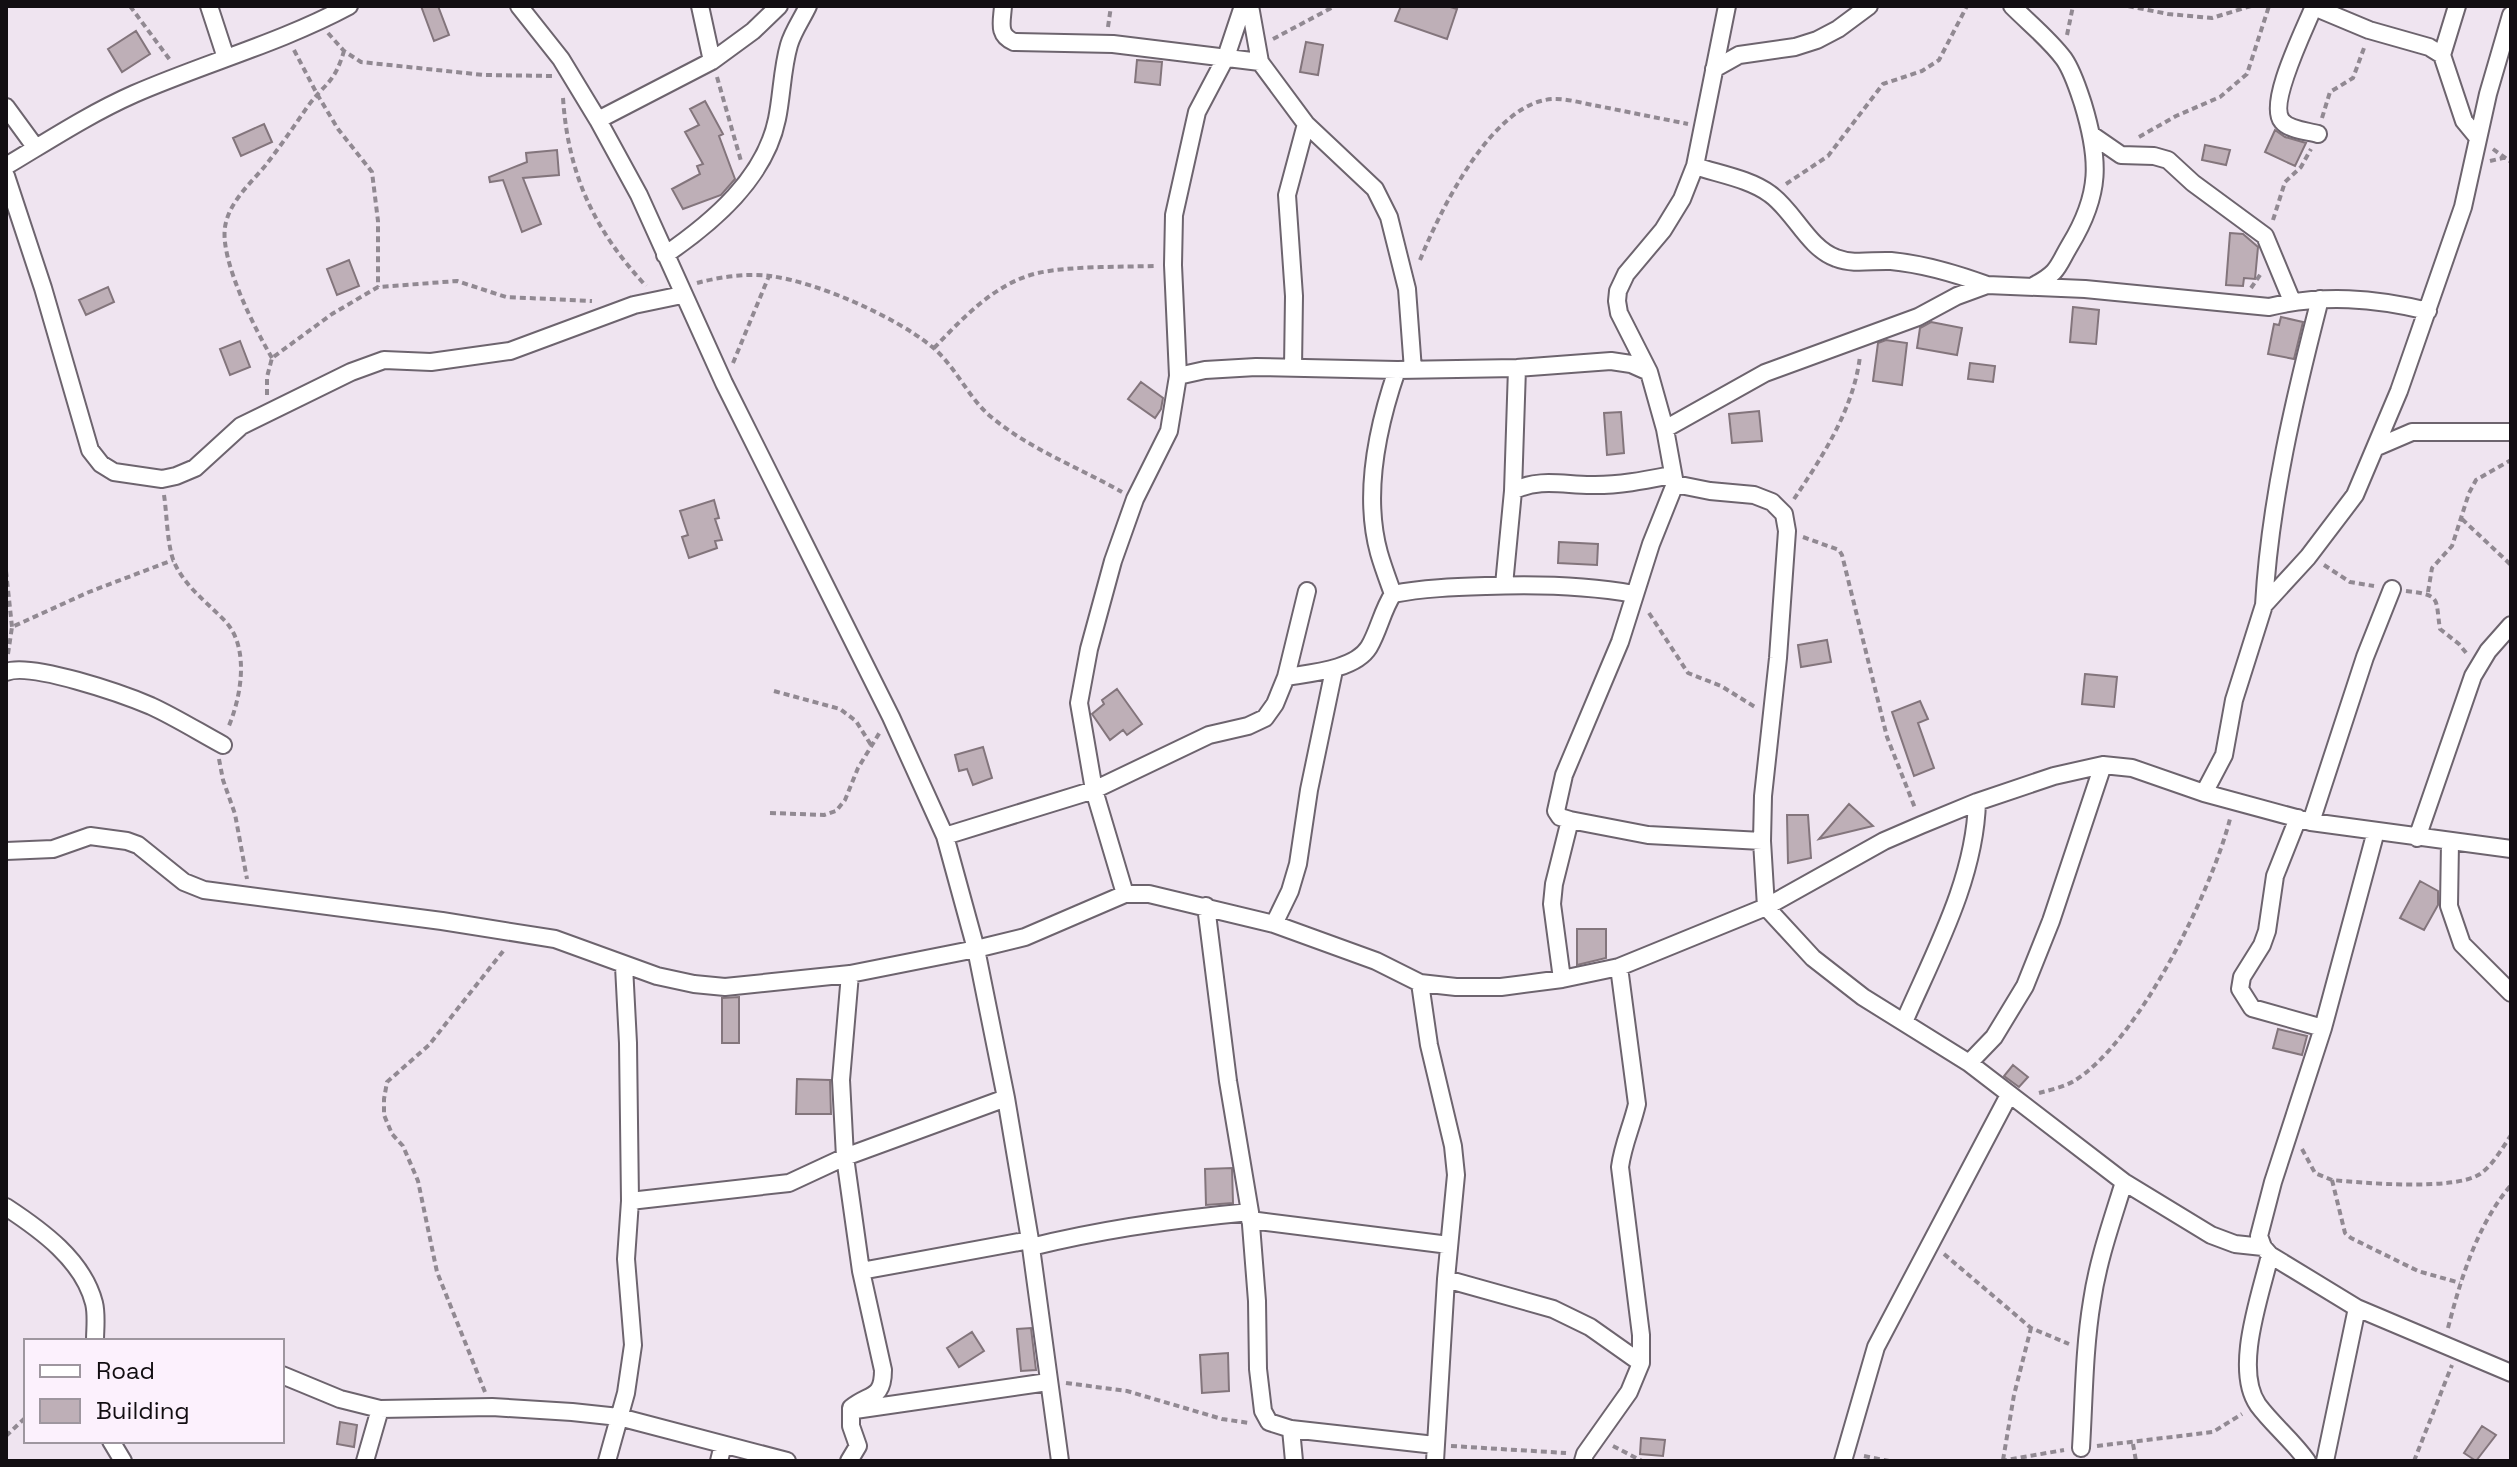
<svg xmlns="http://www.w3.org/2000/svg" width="2517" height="1467" font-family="'Space Grotesk',sans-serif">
<rect width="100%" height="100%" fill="#efe4f0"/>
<path fill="#beafb7" stroke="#83757c" stroke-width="2" d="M421,6H438L449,35L434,41Z
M1401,6H1447L1457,9L1447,39L1395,21Z
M136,31L150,54L122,72L108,49Z
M1306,42L1323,45L1318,75L1300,72Z
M1137,60L1162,62L1160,85L1135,82Z
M705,101L723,134L719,136L735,179L721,195L683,209L672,189L700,174L697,166L703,164L685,132L699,125L690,109Z
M264,124L272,142L241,156L233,138Z
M2275,130L2285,137L2306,143L2295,166L2265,152Z
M2205,145L2230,150L2226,165L2202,160Z
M557,150L559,175L523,178L541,224L522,232L503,180L490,182L489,177L527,162L526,153Z
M2230,233L2243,234L2258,247L2255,279L2244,278L2243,286L2226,285Z
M349,260L359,286L337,295L327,269Z
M108,287L114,302L86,315L79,300Z
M2073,307L2099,310L2096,344L2070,342Z
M2281,317L2303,322L2294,359L2268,354L2274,324L2279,325Z
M1931,322L1962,328L1957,355L1917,348L1920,328Z
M1886,340L1907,343L1902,385L1873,381L1878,343Z
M240,341L250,367L230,375L220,349Z
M1970,363L1995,366L1993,382L1968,379Z
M1141,382L1163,398L1161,409L1155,418L1128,399Z
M1759,411L1762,441L1732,443L1729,414Z
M1621,412L1624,453L1607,455L1604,413Z
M714,500L719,518L715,519L722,540L715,541L717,548L689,558L682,537L688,535L680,511Z
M1559,542L1598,544L1597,565L1558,563Z
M1827,640L1831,662L1801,667L1798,645Z
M2085,674L2117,677L2114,707L2082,704Z
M1117,689L1142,724L1127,735L1123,730L1110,740L1092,714L1104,704L1102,700Z
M1920,701L1928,719L1918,723L1934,768L1914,776L1892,712Z
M983,747L992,778L973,785L967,769L959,771L955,755Z
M1849,804L1873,826L1819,839Z
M1787,815H1808L1811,858L1788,863Z
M2420,881L2438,891V905L2424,930L2400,918Z
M1577,929H1606V958L1577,965Z
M739,997V1043H722V998Z
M2278,1029L2307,1036L2302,1055L2273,1048Z
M2013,1065L2028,1077L2019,1087L2004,1076Z
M797,1079L830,1080L831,1114H796Z
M1232,1168L1233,1203L1206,1205L1205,1169Z
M1031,1328L1036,1370L1021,1371L1017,1329Z
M972,1332L984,1351L959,1367L947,1348Z
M1228,1353L1229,1391L1202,1393L1200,1355Z
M340,1422L357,1425L354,1447L337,1444Z
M2482,1426L2496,1435L2476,1461L2464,1453Z
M1641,1438L1665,1440L1663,1456L1640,1454Z"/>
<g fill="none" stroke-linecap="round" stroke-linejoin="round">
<g stroke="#6d646e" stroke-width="20">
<path id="street" d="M209,6L226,58
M519,6L561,59L598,120L639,195L724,383L891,717L945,836L976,949L1006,1098L1030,1240L1060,1461
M700,6L712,61
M1003,6C1002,22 997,35 1014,42L1113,44L1260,62
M1250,6L1260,62L1306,124L1375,189L1389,217L1407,289L1413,370
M1727,6L1695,166L1682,199L1663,230L1626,274L1618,291L1617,301L1619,313L1649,372L1665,429L1675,484L1710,491L1754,495L1772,502L1784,514L1787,531L1778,658L1763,796L1762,841L1766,907L1813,958L1863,997L1969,1063L2124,1182L2211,1235L2235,1244L2263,1247
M2012,6C2029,23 2050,40 2064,59C2073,72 2078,89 2083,104C2100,160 2101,194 2070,245C2057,267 2059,272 2035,285
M2314,6C2306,27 2267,103 2282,121C2289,130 2307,131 2318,134
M2314,7L2369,30L2429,47L2442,55L2464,121L2478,138
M2442,55L2457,6
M1714,69L1739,55L1795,47L1817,40L1838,29L1869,6
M6,107L36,148
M598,120L712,61L753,31L779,6
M2092,135L2121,155L2154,156L2168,160L2193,183L2265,236L2292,301
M6,166C48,141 89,114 134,94C205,63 280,43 349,6
M1695,166C1719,174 1750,179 1770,194C1794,211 1808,248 1836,258C1854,265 1873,260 1891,261C1923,264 1957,274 1987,285
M6,176L43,288L90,450L101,464L114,472L162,479L176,476L195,468L241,426L351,372L384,360L431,362L510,351L634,305L682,295
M665,255C713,222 765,178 777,119C782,95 782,69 789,45C793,31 802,19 808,6
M1293,368L1294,296L1287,195L1306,124
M1178,376L1205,370L1256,367L1397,370L1517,368L1611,361L1631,364L1649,372
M1665,429L1765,373L1918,317L1957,296L1987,285L2085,289L2269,307C2323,294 2374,298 2428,311
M2377,447L2412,432H2511
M1675,484L1651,544L1620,642L1564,775L1556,811L1560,817L1570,820L1648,835L1762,841
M1513,491C1540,477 1567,486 1595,485C1622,485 1646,480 1672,475
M1504,585L1513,491L1517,368
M1393,594C1388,580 1383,567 1379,553C1363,495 1378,425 1397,370
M2264,605C2270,501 2294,400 2320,299
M6,672C31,662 123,694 151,706C175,717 199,732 223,745
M1286,677C1310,673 1355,670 1369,647C1379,630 1382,611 1393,594C1423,588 1455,587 1486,586C1537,584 1584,585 1634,594
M2204,793L2224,755L2234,700L2264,605L2308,557L2355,495L2399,391L2463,207L2488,94L2511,15
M2298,818L2275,876L2267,931L2262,945L2242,977L2240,989L2252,1008L2323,1028
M2311,822L2365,657L2392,589
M2376,831L2323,1028L2273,1182L2259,1236L2263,1247L2270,1255L2357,1308L2511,1373
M945,836L1094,790L1209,735L1248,726L1265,718L1275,704L1286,677L1307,591
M2417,838L2473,676L2488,651L2511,625
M2450,842L2449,906L2462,944L2511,993
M6,851L53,849L90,836L127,841L138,845L184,882L204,890L442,921L555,939L657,976L694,984L725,987L850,974L976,949L1025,937L1125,894H1149L1274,924L1376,961L1420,983L1456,987H1501L1562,979L1619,967L1766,907L1884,841L1921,825L1977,802L2054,776L2103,765L2132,768L2204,793L2311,822L2511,849
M1125,894L1094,790L1079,703L1089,649L1113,561L1135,499L1169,431L1178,376L1173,265L1174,215L1197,112L1226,57L1243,6
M1206,906L1228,1081L1250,1212L1257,1301L1258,1369L1263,1411L1269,1422L1291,1429L1435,1445
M1274,924L1290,891L1298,864L1309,790L1334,670
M1562,979L1552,904L1554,884L1570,820
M1420,983L1429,1045L1453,1146L1456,1175L1446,1279L1435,1461
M1904,1022C1934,953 1975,879 1977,802
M1969,1063L1994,1037L2025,986L2051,921L2103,765
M630,1201L789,1183L845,1157L1006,1098
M6,1207C41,1230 83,1260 94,1303C97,1315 95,1329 95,1341
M1250,1220L1449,1245
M1031,1247C1103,1229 1175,1219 1250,1212
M2270,1255C2261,1294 2233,1369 2258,1405C2272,1424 2293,1441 2307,1461
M861,1271L1030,1240
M1446,1279L1553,1309L1590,1327L1641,1363
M282,1375L340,1399L380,1409L492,1407L572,1412L619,1417L787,1461
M855,1410L1048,1382
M1291,1429L1294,1461
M111,1441L123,1461
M2081,1448C2084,1399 2084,1349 2092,1301C2098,1260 2112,1221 2124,1182
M365,1461L380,1409
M607,1461L626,1393L633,1345L626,1259L630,1201L628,1043L624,966
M719,1461L723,1445
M849,1461L858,1446L851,1426V1408C869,1393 883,1400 883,1370L861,1271L845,1157L841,1080L850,974
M1583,1461L1585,1454L1629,1392L1641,1363V1335L1620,1167C1623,1144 1632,1126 1637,1104L1619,967
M1843,1461L1876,1347L2009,1095
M2325,1461L2357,1308"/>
</g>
<path stroke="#918992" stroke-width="4" stroke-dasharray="6 4" stroke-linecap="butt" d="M130,6L170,60
M2128,6L2168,14L2212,18L2251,6
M1108,27L1111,6
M328,33L344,51L361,62L484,75L552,76
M2067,35L2073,6
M1273,39L1335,6
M294,50L317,94L338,129L372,172L378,221V287
M717,77L741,161
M563,98C568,174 594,230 646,286
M2322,118L2330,92L2353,78L2364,48
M2139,137L2176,116L2220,97L2247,74L2269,6
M2493,149L2511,162
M2490,161L2511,156
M1786,184L1828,156L1883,84L1922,71L1939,60L1967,6
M2273,220L2285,182L2301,167L2311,149
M1420,260C1440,211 1494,98 1556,99C1570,99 1585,104 1598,106C1628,112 1658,118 1688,124
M697,283C719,277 747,273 770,276C817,282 894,316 931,346C955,365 967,396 990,416C1029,449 1078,467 1122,492
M2251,288L2262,272
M934,348C963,318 995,283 1038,273C1070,266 1120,267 1155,266
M272,358C255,329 220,261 225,227C229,202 250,184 265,166C280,147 294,126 308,106C326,82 334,84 344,51
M733,363L769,276
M267,395V377L272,358L332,314L378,287L457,281L506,297L592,301
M164,495C167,514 167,545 174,562C185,587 207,602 226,622C250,649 241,698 228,728
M1794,499C1823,456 1854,408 1860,356
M2462,519L2511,565
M1803,537L1839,550L1842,555L1887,737L1915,808
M2324,565L2350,582L2374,586
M6,571L12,627
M2406,591C2442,595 2435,598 2440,629L2459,644L2467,654
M2428,592L2432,568L2452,546L2469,493L2476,480L2511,460
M1649,613L1688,673L1721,686L1755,707
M8,654L12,627L89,592L173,560
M774,691L840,709L856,721L871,745
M219,759L223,780L235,814L247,879
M770,813L824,815L836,811L845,800L858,768L880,732
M2039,1093C2050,1090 2064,1087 2074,1081C2139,1041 2211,892 2230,819
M2302,1149L2315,1173L2332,1180C2365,1183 2454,1191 2480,1174C2493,1165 2503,1147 2511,1135
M2332,1180L2345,1233L2351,1238L2418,1271L2460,1283
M1944,1254L2031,1328L2069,1344
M2448,1328C2461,1278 2477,1225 2511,1185
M1066,1383L1127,1391L1222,1419L1249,1423
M485,1392L437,1272L418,1181L403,1146L392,1134L384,1115V1099L387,1082L429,1045L504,950
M6,1436L26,1417
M2133,1444L2136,1461
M1451,1446L1566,1453
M1613,1446L1642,1461
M2097,1446L2213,1432L2242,1414
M1864,1456L1889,1461
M2003,1460L2014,1395L2031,1328
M2001,1461L2064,1450
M2414,1461L2452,1365"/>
<use href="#street" stroke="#fff" stroke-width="16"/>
</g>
<rect width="2517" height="1467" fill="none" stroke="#120e12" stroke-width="16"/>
<rect x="24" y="1339" width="260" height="104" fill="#fcf1fd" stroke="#9e969f" stroke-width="2"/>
<rect x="40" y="1365" width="40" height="12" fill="#ffffff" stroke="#9e969f" stroke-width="2"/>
<text x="96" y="1379" font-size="24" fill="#120e12">Road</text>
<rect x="40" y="1399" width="40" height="24" fill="#beafb7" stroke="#9e969f" stroke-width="2"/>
<text x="96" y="1419" font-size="24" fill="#120e12">Building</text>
</svg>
